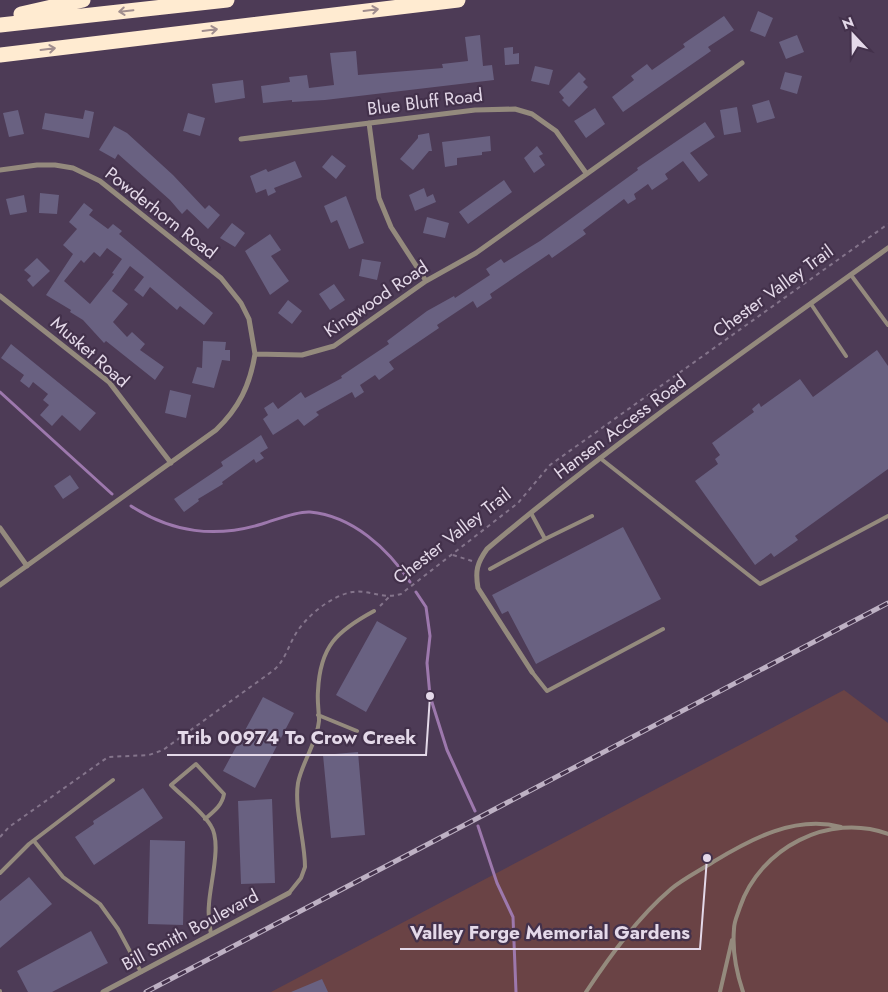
<svg xmlns="http://www.w3.org/2000/svg" width="888" height="992" font-family="Jost,sans-serif">
<rect width="100%" height="100%" fill="#4d3b56"/>
<path fill="#6a4345" d="M844,690L888,723V992H271Z"/>
<g fill="none" stroke-linecap="round" stroke-linejoin="round">
<path stroke="#9d78ad" stroke-width="3" d="M0,392L112,494
M131,506C173,533 215,538 262,524C276,520 296,511 310,512C353,516 388,549 410,582
M416,592L426,607L430,636L427,663L430,696L447,750L475,811
M478,826L497,883L513,917L516,992"/>
</g>
<path fill="#696181" fill-rule="evenodd" d="M758,11L773,18L765,37L750,31Z
M724,16L734,30L708,47L711,51L623,112L612,97L634,80L631,76L647,64L652,70L685,47L683,44Z
M480,35L483,66L492,65L494,80L325,100L292,102V100L263,103L261,86L290,82L289,77L307,75L309,88L334,85L330,53L356,51L358,75L443,68L442,64L468,61L465,37Z
M797,35L804,52L786,59L779,42Z
M513,47V54L519,53V64L505,65L504,48Z
M535,66L553,70L549,85L531,81Z
M579,72L586,79L583,82L588,87L569,107L562,100L564,98L559,92Z
M785,72L802,76L797,94L780,89Z
M243,80L245,98L215,103L212,84Z
M769,100L775,118L757,123L752,105Z
M737,107L741,132L724,135L720,110Z
M595,108L605,124L586,138L574,121Z
M18,110L24,134L9,137L3,113Z
M85,110L94,112L89,138L42,129L45,113L83,119Z
M188,113L205,118L200,136L183,131Z
M705,122L715,137L690,153L708,175L699,182L683,161L665,174L668,179L652,190L648,184L634,194L636,199L628,204L624,199L583,230L586,234L552,258L549,254L490,294L492,298L477,308L473,301L437,325L439,328L389,362L394,369L379,380L375,375L360,385L364,392L355,398L352,392L316,412L319,415L304,426L298,419L273,435L263,419L268,415L264,408L273,402L278,409L301,392L305,398L342,378L341,376L389,344L387,341L427,311L454,296L455,298L490,275L486,269L501,259L504,263L540,241L638,170L637,168Z
M114,126L127,133L173,175L205,209L209,205L220,215L208,229L187,209L182,214L170,200L118,154L115,159L99,150Z
M429,133L432,151H429L413,170L400,159L418,138V135Z
M490,136L491,151L482,152V155L457,158V165L445,167L442,142Z
M537,146L543,154L539,156L545,165L534,173L524,158Z
M332,155L346,166L336,179L322,167Z
M295,161L302,177L274,188L276,192L268,196L266,189L256,193L250,176L266,169L268,172Z
M504,180L512,192L468,224L459,212Z
M424,188L427,197L433,194L436,202L415,211L409,195Z
M40,193L59,195L57,214L39,213Z
M24,195L27,212L10,215L6,199Z
M346,196L364,243L349,249L337,220L331,223L324,206Z
M84,203L93,210L89,215L108,229L113,224L122,231L119,234L213,313L204,325L180,306L177,310L150,287L143,297L134,290L144,277L130,266L112,291L128,304L113,322L127,337L132,332L145,344L140,350L164,367L155,380L106,341L104,343L83,320L70,312L71,310L46,295L73,254L63,245L77,229L69,222ZM107,248L122,259L112,273L114,274L90,304L64,281L81,260L84,263L94,252L100,257Z
M427,217L449,223L445,238L423,233Z
M232,223L245,233L235,247L220,238Z
M270,234L281,250L271,256L289,281L270,295L245,251Z
M37,258L50,271L33,287L27,280L31,276L24,270Z
M362,259L381,262L377,280L359,276Z
M334,284L345,300L330,310L319,294Z
M288,300L302,311L292,324L278,313Z
M203,341L226,342L225,350H230V361L222,360L214,388L192,383L197,367L202,368Z
M11,344L96,413L80,431L62,415L52,426L40,415L49,405L43,400L48,394L33,382L29,388L20,381L24,375L1,358Z
M877,350L888,366V469L795,536L798,540L774,557L771,553L755,565L695,481L718,464L715,459L720,455L712,443L754,412L752,409L759,403L761,407L800,379L813,397Z
M170,390L191,395L186,418L165,413Z
M261,435L268,448L260,453L264,458L256,463L254,459L222,482L223,484L198,499L199,501L184,512L174,499L223,466L221,462Z
M70,475L79,488L63,499L54,486Z
M623,527L661,599L536,664L508,611L502,614L492,595Z
M377,621L407,638L366,712L336,695Z
M263,697L294,713L255,788L223,771Z
M358,752L365,835L331,838L323,755Z
M143,788L163,818L94,865L75,837L94,824L93,821Z
M272,799L275,883L241,884L238,801Z
M150,840L185,841L183,925L148,924Z
M29,877L52,904L0,948V901Z
M91,931L108,963L52,992H28L17,971Z
M322,979L328,992H291Z"/>
<g fill="none" stroke-linecap="round" stroke-linejoin="round">
<path stroke="#84748b" stroke-width="2" stroke-dasharray="4 4" stroke-linecap="butt" d="M453,555L472,561
M380,606L389,597
M0,837L9,827L108,757L149,755L163,750L274,670C285,660 288,647 295,635C306,616 331,596 352,592C370,589 381,600 401,594L518,503L550,465L888,224"/>
<path stroke="#948a7d" stroke-width="4" d="M851,275L888,325
M811,304L846,356
M600,458L760,584L888,516
M545,539L592,516
M490,569L545,539L531,513
M532,672L547,691L663,629
M318,715L357,731
M205,819C213,812 222,806 224,794L196,764L171,785C183,797 202,811 211,826C222,843 210,884 209,904C208,914 209,924 211,934
M34,841L63,877L100,904L118,929L141,972
M0,873L29,844L113,780
M289,893L301,878L305,867C305,841 294,808 298,783C302,762 317,743 319,721C319,711 317,701 318,691C320,646 337,631 374,611
M0,991V992
M586,992C610,956 638,917 671,889C683,879 699,871 713,862C751,839 795,815 841,827
M720,992L732,940
M743,992C736,971 732,951 734,929C734,921 738,914 740,907C760,848 829,812 888,834"/>
<path stroke="#948a7d" stroke-width="5" d="M369,123L379,198L391,227L426,281
M241,139L475,110L515,109L532,114L556,131L586,173
M0,170L37,165H55L73,168L100,181L221,278L241,303L249,319L255,354
M0,296L109,382L171,463
M0,528L27,566
M0,585L216,430C239,408 250,385 255,354L302,355L334,346L426,281L476,253L742,63
M532,672L478,588C475,571 477,563 487,549C615,441 752,346 888,248
M103,992L289,893"/>
<path stroke="#ffebd1" stroke-width="15" d="M21,14L83,0
M0,25L227,0
M0,55L458,0"/>
<g stroke="#beb1c4" stroke-width="5">
<path id="rail" d="M146,992L888,603"/>
</g>
<use href="#rail" stroke="#43314b" stroke-width="3" stroke-dasharray="9" stroke-linecap="butt"/>
</g>
<defs><path id="oneway-shaft" d="M-6 0H5M1.5-3L5.5 0L1.5 3" fill="none" stroke-width="1.6" stroke-linecap="round" stroke-linejoin="round" transform="scale(1.25)"/></defs>
<g stroke="#a18e8e">
<use href="#oneway-shaft" transform="translate(371 10) rotate(-7)"/>
<use href="#oneway-shaft" transform="translate(126 11) rotate(174)"/>
<use href="#oneway-shaft" transform="translate(210 30) rotate(-7)"/>
<use href="#oneway-shaft" transform="translate(48 49) rotate(-7)"/>
</g>
<g text-anchor="middle" dominant-baseline="central" stroke-width="4.5" stroke-linejoin="round" paint-order="stroke">
<g font-size="18" fill="#e4d9e9" stroke="#43314b">
<text transform="translate(425 102) rotate(-7)">Blue Bluff Road</text>
<text transform="translate(161 213) rotate(38)">Powderhorn Road</text>
<text transform="translate(773 291) rotate(-36)">Chester Valley Trail</text>
<text transform="translate(376 299) rotate(-34)">Kingwood Road</text>
<text transform="translate(90 352) rotate(41)">Musket Road</text>
<text transform="translate(620 427) rotate(-37)">Hansen Access Road</text>
<text transform="translate(452 536) rotate(-38)">Chester Valley Trail</text>
<text transform="translate(190 930) rotate(-28)">Bill Smith Boulevard</text>
</g>
</g>
<path fill="none" stroke="#e4d9e9" stroke-width="2" d="M430 696L426 755H167M707 858L700 949H400"/>
<g fill="#e4d9e9" stroke="#43314b" stroke-width="2">
<circle cx="430" cy="696" r="5"/>
<circle cx="707" cy="858" r="5"/>
</g>
<g font-size="19" text-anchor="middle" font-weight="bold" fill="#e4d9e9" stroke="#43314b" stroke-width="4.5" stroke-linejoin="round" paint-order="stroke">
<text x="297" y="744">Trib 00974 To Crow Creek</text>
<text x="550" y="939">Valley Forge Memorial Gardens</text>
</g>
<g transform="translate(853 35) rotate(338)" stroke="#43314b" stroke-width="4" paint-order="stroke">
<path d="M0-4L9 19L0 12L-9 19Z" fill="#e4d9e9"/>
<text y="-8" font-size="14" font-weight="bold" text-anchor="middle" fill="#e4d9e9">N</text>
</g>
</svg>
